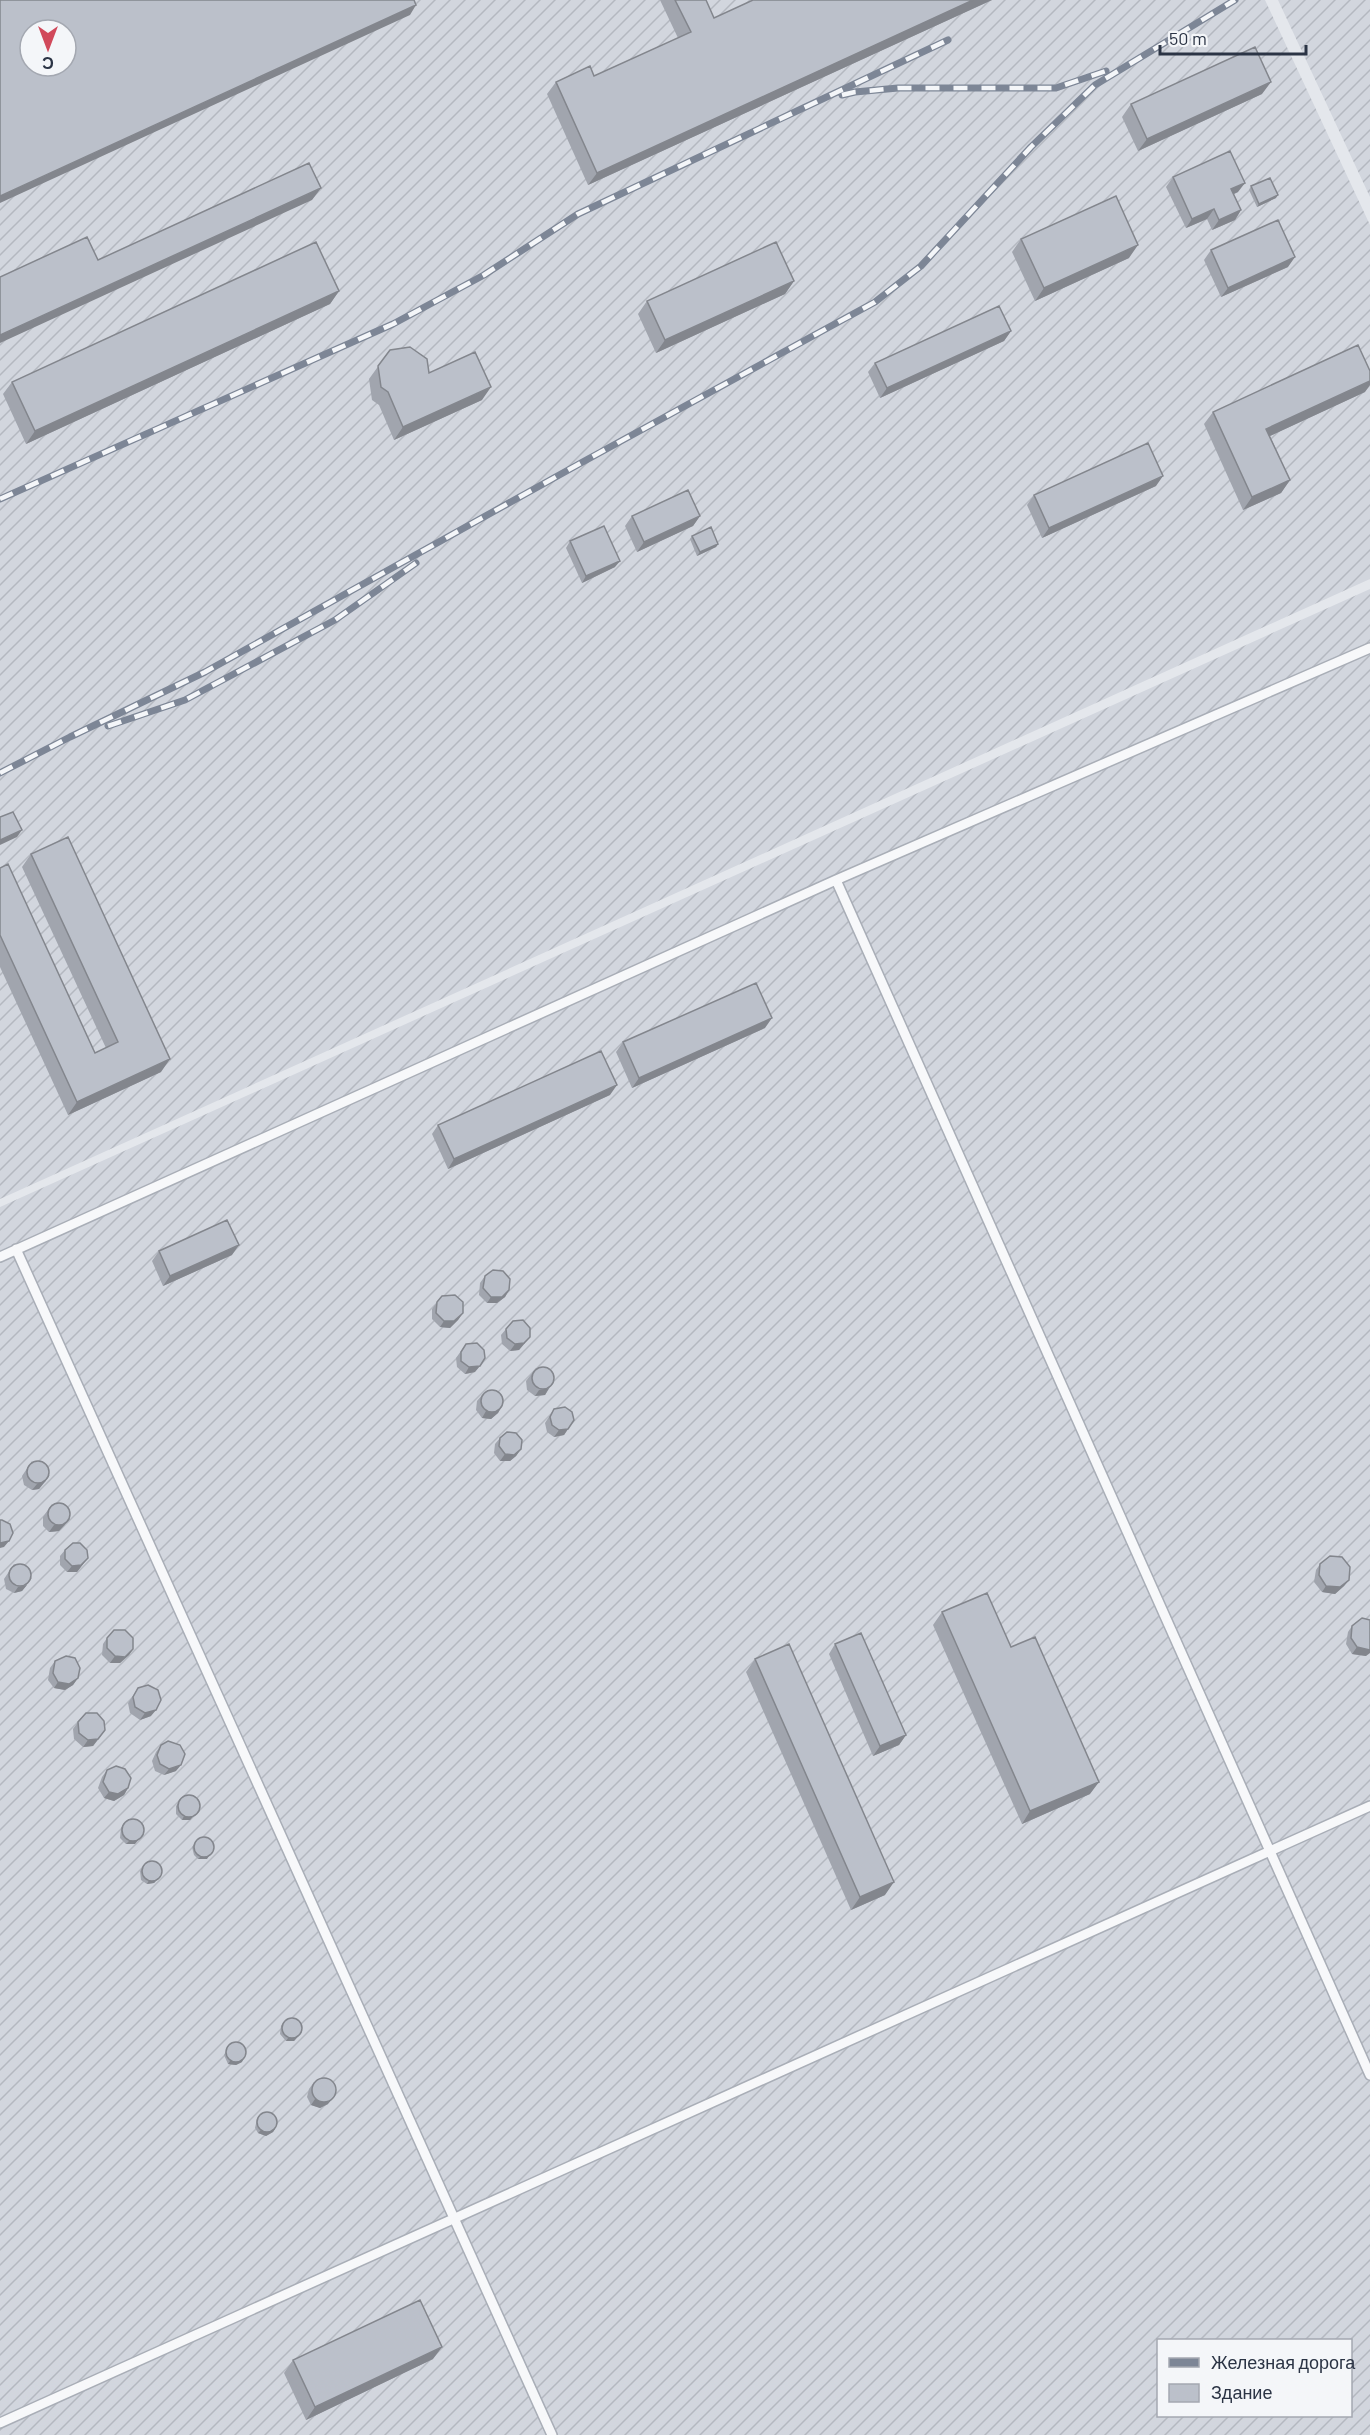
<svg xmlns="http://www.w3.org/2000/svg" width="1370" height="2435" font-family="Barlow,sans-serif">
<defs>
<pattern id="industrial-furrows" width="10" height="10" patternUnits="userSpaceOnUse" patternTransform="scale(1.5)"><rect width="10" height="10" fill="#d2d6de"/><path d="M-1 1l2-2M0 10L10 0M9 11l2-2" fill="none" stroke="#b4b8c0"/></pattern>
</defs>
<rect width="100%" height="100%" fill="#e4e7ec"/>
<path fill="url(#industrial-furrows)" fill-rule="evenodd" d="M0,0H1265L1370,225V579L0,1199ZM30,30H66V66H30Z
M1278,0H1370V197Z
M1370,589V2435H0V1207ZM1158,2340H1350V2416H1158Z"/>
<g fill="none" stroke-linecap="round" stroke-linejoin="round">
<g stroke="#a9aeb7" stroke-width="12">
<path id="service" d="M836,880L1370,2075
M16,1249L552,2435
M0,1257L836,880L1370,648
M0,2423L1370,1806"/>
</g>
<use href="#service" stroke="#f7f8fa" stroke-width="9"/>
<g stroke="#7d8696" stroke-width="7">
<path id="rail" d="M842,95L855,92L898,88H1056L1106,71
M0,499L393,324L484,275L578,214L948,40
M108,726L185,700L335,620L416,563
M0,773L70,737L205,672L579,464L875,302L921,266L1031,147L1095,85L1235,0"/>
</g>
<use href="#rail" stroke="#f4f6f9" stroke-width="4.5" stroke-dasharray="14" stroke-linecap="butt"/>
</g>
<path fill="#a1a5ae" d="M660,0H706L714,18L753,0H992L588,185L547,94L556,82L594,76L678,38Z
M1262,94L1138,151L1122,117L1131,104Z
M1173,177L1238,192L1234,194L1241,210L1235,220L1212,230L1207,219L1186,228L1166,187Z
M1251,186L1276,198L1257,207L1249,190Z
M1021,239L1129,258L1035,301L1012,252Z
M1211,250L1288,267L1221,297L1204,260Z
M794,281L785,294L656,353L638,314L647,301Z
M339,291L330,304L26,444L3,394L12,382Z
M1011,331L1004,341L880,398L868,372L875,363Z
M390,350L429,373L482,400L394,440L379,405L372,400L369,379Z
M1365,392L1270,436L1290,480L1281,493L1243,510L1204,424L1213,412Z
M1156,486L1042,538L1027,505L1034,495Z
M632,516H700L693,526L637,552L625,526Z
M692,536L718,544L716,547L697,556L690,539Z
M570,541L615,567L582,583L566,548Z
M31,854L161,1072L68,1115L0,967V868L95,1053L106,1048L22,867Z
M765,1028L632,1088L616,1052L623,1042Z
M610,1095L448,1169L432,1134L438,1125Z
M159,1251L232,1255L163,1286L152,1261Z
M485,1276L509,1290L505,1297L497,1303H487L479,1295L480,1283Z
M437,1302L463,1313L458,1320L450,1328L440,1327L432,1319V1309Z
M506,1329L525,1343L519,1350L510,1351L502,1344L501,1335Z
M466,1344L475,1372L465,1374L457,1367L456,1358Z
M536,1368L554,1381L545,1395L535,1396L527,1390L526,1381Z
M482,1395L502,1406L498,1413L491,1419L482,1418L476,1410L477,1401Z
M554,1409L568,1429L564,1435L554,1437L547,1432L545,1423Z
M500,1438L521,1449L516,1456L510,1461H500L494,1453L495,1444Z
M32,1461L46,1481L39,1489L32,1490L24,1485L22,1476Z
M52,1504L65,1525L59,1531L49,1532L43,1526V1517Z
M65,1550L83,1564L77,1572H67L60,1565V1556Z
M14,1564L32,1578L22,1591L14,1593L6,1589L4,1579Z
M1320,1564L1349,1580L1344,1586L1335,1594L1322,1592L1314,1582L1316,1570Z
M942,1612L1011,1647L1090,1794L1022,1824L933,1625Z
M1352,1626L1366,1656L1352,1654L1346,1644L1348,1632Z
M107,1638L133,1649L129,1655L120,1663H110L102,1655L103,1644Z
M835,1644L906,1735L899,1745L873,1756L829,1654Z
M755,1659L885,1895L851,1910L746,1672Z
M55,1661L78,1678L73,1685L65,1690L54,1688L48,1680L50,1668Z
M138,1688L151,1716L140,1720L130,1713L128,1703Z
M78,1722L101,1736L93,1746L83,1747L74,1739L73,1729Z
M161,1745L176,1771L164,1775L155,1771L152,1761L156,1752Z
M107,1770L128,1788L124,1795L114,1801L104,1798L98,1788L102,1777Z
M184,1796L199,1810L190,1820H182L176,1814V1806Z
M123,1825L135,1844H126L120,1838L121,1828Z
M199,1838L207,1859H198L194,1855L192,1847Z
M147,1862L162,1873L154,1883L147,1884L141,1880L140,1871Z
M283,2023L302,2032L294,2041H286L280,2034L281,2026Z
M229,2045L242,2062L236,2065L228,2064L224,2055Z
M314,2082L328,2104L320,2108L311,2105L307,2097L309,2089Z
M259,2116L275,2129L273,2132L266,2136L258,2133L255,2128L257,2119Z
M433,2359L306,2420L284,2373L293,2360Z"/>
<path fill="#83868d" d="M973,0H992L588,185L597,173Z
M416,5L410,15L0,203V196Z
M1271,82L1262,94L1138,151L1147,139Z
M1245,183L1238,192L1225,198L1231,189Z
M321,188L312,200L0,343V335Z
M1278,195L1276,198L1257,207L1259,204Z
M1214,209L1207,219L1186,228L1192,219Z
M1241,210L1235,220L1212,230L1219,220Z
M1138,245L1129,258L1035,301L1044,288Z
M1295,257L1288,267L1221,297L1228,288Z
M794,281L785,294L656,353L665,340Z
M339,291L330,304L26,444L35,431Z
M1011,331L1004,341L880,398L887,388Z
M1370,381V385L1365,392L1257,442L1266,429Z
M491,387L482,400L394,440L403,427Z
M1163,476L1156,486L1042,538L1049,528Z
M1290,480L1281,493L1243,510L1252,497Z
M700,516L693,526L637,552L644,542Z
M718,544L716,547L697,556L700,552Z
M620,561L615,567L582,583L586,576Z
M22,830L17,837L0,845V840Z
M772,1018L765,1028L632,1088L639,1078Z
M170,1059L161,1072L68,1115L77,1102Z
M617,1085L610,1095L448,1169L454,1159Z
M239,1245L232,1255L163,1286L170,1276Z
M509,1290L505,1297L497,1303H487L491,1297Z
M463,1313L458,1320L450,1328L440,1327L444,1321Z
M530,1337L519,1350L510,1351L515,1344Z
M480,1366L475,1372L465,1374L469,1367Z
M549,1388L545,1395L535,1396L539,1390Z
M502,1406L498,1413L491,1419L482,1418L486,1411Z
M568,1429L564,1435L554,1437L559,1430Z
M521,1449L516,1456L510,1461H500L505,1454Z
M50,1475L39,1489L32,1490L37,1484Z
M70,1519L59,1531L49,1532L54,1525Z
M9,1541L4,1547L0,1548V1543Z
M88,1558L77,1572H67L72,1566Z
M1349,1580L1344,1586L1335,1594L1322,1592L1326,1586Z
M27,1585L22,1591L14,1593L18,1587Z
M1357,1647L1370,1650V1653L1366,1656L1352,1654Z
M133,1649L129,1655L120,1663H110L115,1656Z
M78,1678L73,1685L65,1690L54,1688L58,1682Z
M156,1710L151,1716L140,1720L145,1713Z
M105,1730L93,1746L83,1747L88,1740Z
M906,1735L899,1745L873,1756L880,1746Z
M181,1765L176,1771L164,1775L169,1769Z
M1099,1782L1090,1794L1022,1824L1030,1811Z
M128,1788L124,1795L114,1801L104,1798L109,1792Z
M199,1810L190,1820H182L184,1816Z
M144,1833L135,1844H126L129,1841Z
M214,1849L207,1859H198L201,1856Z
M149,1880H157L154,1883L147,1884Z
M894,1882L885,1895L851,1910L860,1897Z
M302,2032L294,2041H286L288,2038Z
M244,2058L242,2062L236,2065L228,2064L230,2061Z
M333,2098L328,2104L320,2108L311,2105L315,2099Z
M275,2129L273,2132L266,2136L258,2133L261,2130Z
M442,2347L433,2359L306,2420L315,2407Z"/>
<path fill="#bbc0ca" stroke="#83868d" stroke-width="1.5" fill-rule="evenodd" d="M0,0H414L416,5L0,196ZM30,30H66V66H30Z
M675,0H706L714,18L753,0H973L597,173L556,82L590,66L594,76L691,32Z
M1255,47L1271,82L1147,139L1131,104Z
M1230,151L1245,183L1231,189L1241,210L1219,220L1214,209L1192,219L1173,177Z
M309,163L321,188L0,335V277L87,237L98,260Z
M1270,178L1278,195L1259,204L1251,186Z
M1116,196L1138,245L1044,288L1021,239Z
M1278,220L1295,257L1228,288L1211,250Z
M316,242L339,291L35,431L12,382Z
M776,242L794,281L665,340L647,301Z
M999,306L1011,331L887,388L875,363Z
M1358,345L1370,371V381L1266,429L1290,480L1252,497L1213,412Z
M410,347L427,359L429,373L475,352L491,387L403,427L388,392L381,387L378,366L390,350Z
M1148,443L1163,476L1049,528L1034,495Z
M688,490L700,516L644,542L632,516Z
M604,526L620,561L586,576L570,541Z
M711,527L718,544L700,552L692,536Z
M13,812L22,830L0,840V817Z
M68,837L170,1059L77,1102L0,935V868L8,864L95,1053L118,1042L31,854Z
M756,983L772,1018L639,1078L623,1042Z
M601,1051L617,1085L454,1159L438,1125Z
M227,1220L239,1245L170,1276L159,1251Z
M493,1270L503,1271L510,1279L509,1290L502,1297H491L483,1288L485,1276Z
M455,1295L463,1302V1313L454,1321H444L436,1313L437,1302L442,1296Z
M523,1320L530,1328V1337L524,1343L515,1344L507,1338L506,1329L513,1321Z
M477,1343L484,1350L485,1358L480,1366L469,1367L461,1361V1352L466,1344Z
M532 1378a11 11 0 1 1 22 0a11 11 0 1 1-22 0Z
M481 1401a11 11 0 1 1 22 0a11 11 0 1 1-22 0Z
M565,1407L572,1412L574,1420L568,1429L559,1430L552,1425L550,1417L554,1409Z
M507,1432L516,1433L522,1440L521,1449L514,1455L505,1454L499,1446L500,1438Z
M27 1472a11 11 0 1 1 22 0a11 11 0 1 1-22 0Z
M48 1514a11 11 0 1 1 22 0a11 11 0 1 1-22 0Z
M0,1520H2L10,1524L13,1533L9,1541L0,1543Z
M73,1543H80L87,1550L88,1558L81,1565L72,1566L65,1559V1550Z
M1330,1556L1342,1557L1350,1567L1349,1580L1340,1587L1326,1586L1319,1575L1320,1564Z
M9 1575a11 11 0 1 1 22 0a11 11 0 1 1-22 0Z
M987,1593L1011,1647L1035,1637L1099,1782L1030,1811L942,1612Z
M1362,1618L1370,1620V1650L1357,1647L1351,1638L1352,1626Z
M114,1630H125L133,1638V1649L125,1657L115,1656L107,1648V1638Z
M861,1633L906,1735L880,1746L835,1644Z
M789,1644L894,1882L860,1897L755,1659Z
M66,1656L75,1658L80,1668L78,1678L69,1684L58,1682L53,1673L55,1661Z
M148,1685L158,1690L161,1700L156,1710L145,1713L135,1707L133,1697L138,1688Z
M86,1713H97L104,1721L105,1730L98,1739L88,1740L79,1733L78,1722Z
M168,1741L180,1745L185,1754L181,1765L169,1769L160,1764L157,1755L161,1745Z
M116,1766L125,1769L131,1778L128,1788L118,1794L109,1792L103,1782L107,1770Z
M178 1806a11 11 0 1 1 22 0a11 11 0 1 1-22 0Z
M122 1830a11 11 0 1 1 22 0a11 11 0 1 1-22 0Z
M194 1847a10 10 0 1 1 20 0a10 10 0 1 1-20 0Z
M142 1871a10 10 0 1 1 20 0a10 10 0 1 1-20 0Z
M282 2028a10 10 0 1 1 20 0a10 10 0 1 1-20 0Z
M226 2052a10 10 0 1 1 20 0a10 10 0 1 1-20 0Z
M312 2090a12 12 0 1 1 24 0a12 12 0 1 1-24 0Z
M257 2122a10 10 0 1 1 20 0a10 10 0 1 1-20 0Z
M420,2300L442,2347L315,2407L293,2360Z"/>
<rect x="1157" y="2339" width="195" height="78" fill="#f4f6f9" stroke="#a4a8b1" stroke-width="1.5"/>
<rect x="1169" y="2358" width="30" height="9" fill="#7d8696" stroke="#a4a8b1" stroke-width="1.5"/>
<text x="1211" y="2369" font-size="18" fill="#2b3445">Железная дорога</text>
<rect x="1169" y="2384" width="30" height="18" fill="#bbc0ca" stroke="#a4a8b1" stroke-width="1.5"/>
<text x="1211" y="2399" font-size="18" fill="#2b3445">Здание</text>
<g transform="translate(48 48) rotate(180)"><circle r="28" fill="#f4f6f9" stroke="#a4a8b1" stroke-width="1.5"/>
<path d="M0-4.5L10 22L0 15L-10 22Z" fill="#d1495b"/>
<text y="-9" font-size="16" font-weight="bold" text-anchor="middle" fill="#2b3445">С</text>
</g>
<path d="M1160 45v9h146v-9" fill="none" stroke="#2b3445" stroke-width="3"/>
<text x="1169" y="45" font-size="18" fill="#2b3445" stroke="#f4f6f9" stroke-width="4.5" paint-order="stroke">50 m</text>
</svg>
